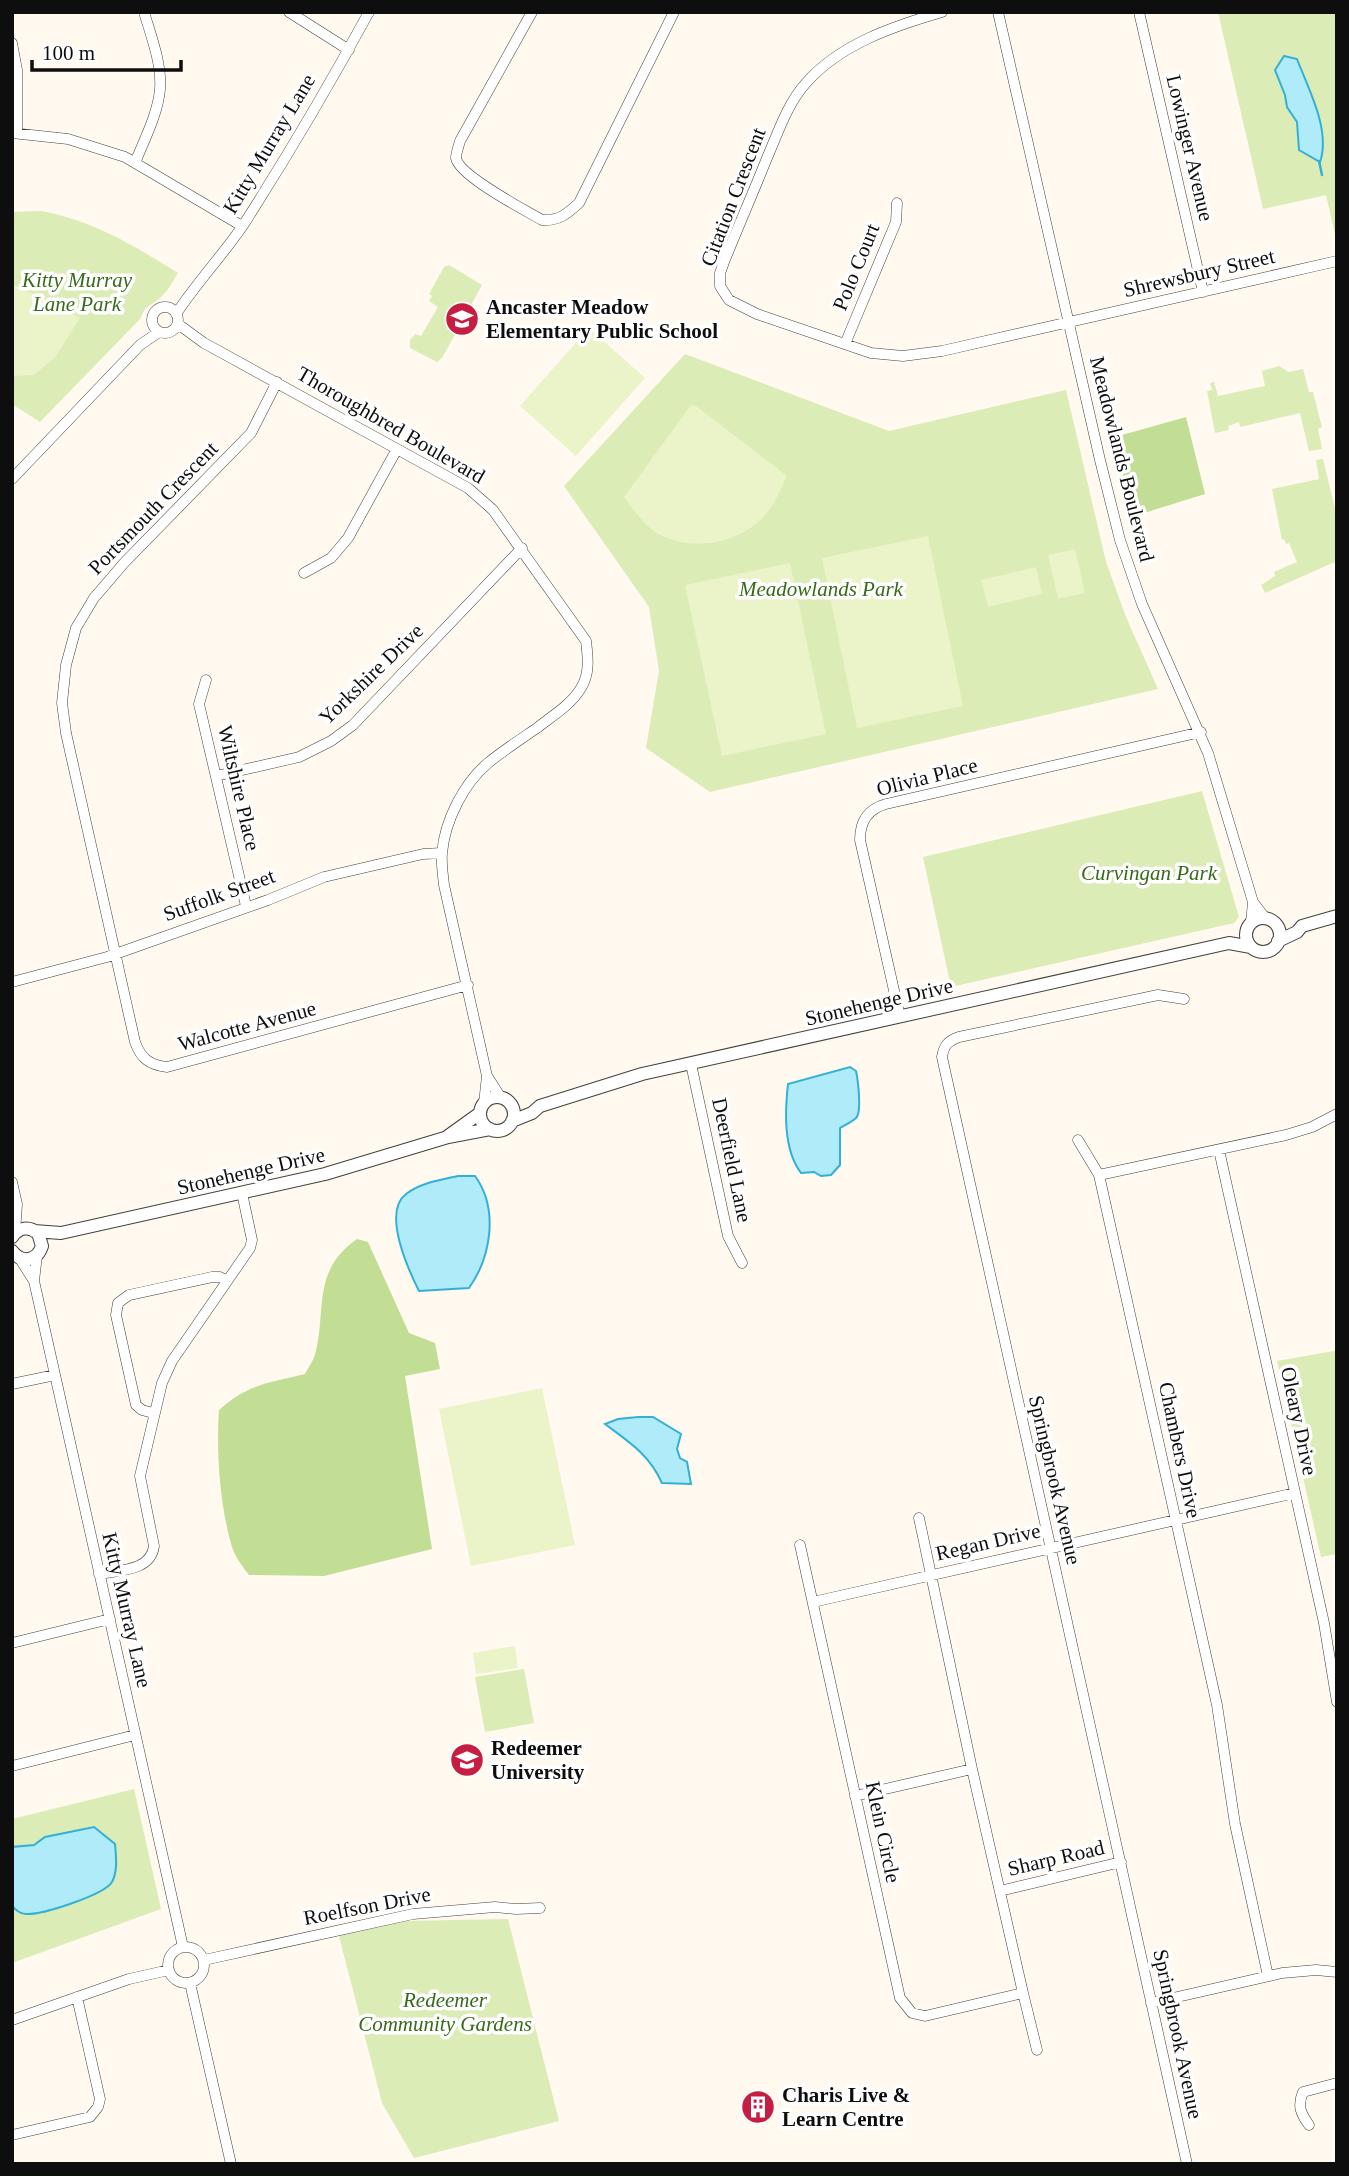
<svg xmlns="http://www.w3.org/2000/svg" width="1349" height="2176" font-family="Georgia,serif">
<rect width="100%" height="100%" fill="#fff9ef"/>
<path fill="#dbecb6" d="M1218,12H1337V243L1326,195L1263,209Z
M41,211C94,221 133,245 178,273C173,281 168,291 161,297C153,305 144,305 141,318L40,422L12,404V212Z
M449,265L482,285L442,358L437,362L410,348V340L415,334L421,336L438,307L429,301L432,296L429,294L444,267Z
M685,354L889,431L1066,390L1106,562L1126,617L1158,689L710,792L646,748L659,671L649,607L564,486Z
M1279,366L1289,372L1303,369L1309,392H1313L1322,427L1318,429L1322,449L1309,451L1300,413L1240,427L1239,422L1228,426L1229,430L1215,433L1207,391L1212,390L1210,383L1214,382L1218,396L1265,386L1262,371Z
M1323,459L1337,517V561L1265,593L1261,585L1275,576L1274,572L1297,562L1289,543L1286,544L1284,539L1282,540L1272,489L1319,479L1316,460Z
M1202,791L1239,917L1234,923L951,987L923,857Z
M1334,1351L1337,1352V1554L1321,1557L1277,1361Z
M524,1669L534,1723L485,1732L475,1677Z
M134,1789L161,1909L12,1963V1819Z
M508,1919L559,2121L414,2158L382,2103L339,1936L405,1921Z"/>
<path fill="#c2de94" d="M1186,417L1205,494L1131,517L1115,437Z
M357,1239L368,1242L409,1333L435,1343L440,1369L405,1376L432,1549L324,1576L249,1575C243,1567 235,1557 232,1547C220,1507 216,1452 219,1410C248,1384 268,1383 305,1374C308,1368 313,1361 315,1355C327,1310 311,1271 357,1239Z"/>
<path fill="#ebf3c8" d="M12,284L80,318L55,357L34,375L12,376Z
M589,328L645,378L576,456L520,406Z
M691,405L696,406L787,476C781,488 775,504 766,514C741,544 691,553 657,533C643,524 634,510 624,497Z
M928,536L963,706L857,728L822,558Z
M1075,549L1085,593L1058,599L1048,555Z
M790,563L826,734L722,756L685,585Z
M1036,567L1042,594L988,607L981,580Z
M542,1388L575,1545L471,1566L439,1409Z
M515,1646L518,1668L476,1674L473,1653Z"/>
<path fill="#b0ebfa" stroke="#33b0d5" stroke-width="2" d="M1284,56L1297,59C1308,88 1331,130 1320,162L1299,150L1297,122L1287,107L1285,95L1275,70Z
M850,1067L856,1071C858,1080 862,1113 856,1118C852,1122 845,1125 840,1128V1165L831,1175L821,1176L814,1172L801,1173C783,1149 785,1111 788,1084Z
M458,1176H475C499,1209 491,1257 469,1288L419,1291C408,1269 382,1212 406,1194C420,1183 440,1180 458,1176Z
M638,1417H653L681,1434L677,1449L680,1458L687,1462L691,1484L662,1483C649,1454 629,1442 605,1424L618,1419Z
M94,1827L115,1844C116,1856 118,1871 112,1882C104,1895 42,1915 26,1914C20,1914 16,1910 12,1906V1847L34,1845L45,1837Z"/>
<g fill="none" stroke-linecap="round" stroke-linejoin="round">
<path stroke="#33b0d5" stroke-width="2.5" d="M1319,161L1322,175"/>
<g stroke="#414141" stroke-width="11">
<path id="minor" d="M289,12L349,50
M532,12L460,141C459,145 456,153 456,158C459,176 525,210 542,220C559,221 567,214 579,203L674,12
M942,12C894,26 840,44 806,83C787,104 778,133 767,158C753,193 738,227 724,262L720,273V286L729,300L757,314L871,353L903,356L942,351L1337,261
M998,12L1100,460L1120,540L1142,604L1208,753L1253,902L1251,923
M1139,12L1203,292
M12,43L17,70V133
M12,133L68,139L125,157L242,226
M135,163C144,140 158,114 160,89C162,64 151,36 144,12
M152 320a13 13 0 1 1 26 0a13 13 0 1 1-26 0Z
M176,314C197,282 223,255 244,224C288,155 330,84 369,12
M178,324L204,343L468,488L493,510L586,641C588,657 590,674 581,688C571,705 552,716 537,728C521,739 504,750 488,763C464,783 445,820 442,853C441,863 443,875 444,885L487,1076L484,1103
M845,344L896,222L897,203
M277,382L251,433L124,563L94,598L76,628L66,665L62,703L66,733L135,1042C141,1059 150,1065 167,1067L468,985
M12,479L140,345L159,332
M304,573L331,558L348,538L397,449
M206,680L199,704L246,906
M216,776L299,757L331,741L353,725L522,548
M1253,902L1266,919
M12,982L107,957L268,900L324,877L423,854L442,853
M1184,999L1158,995L959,1037C948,1041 944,1045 942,1057L1187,2164
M900,1017L860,840C860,821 868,809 886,804L1201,732
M691,1064L728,1236L742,1263
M487,1076L501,1098
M1078,1140L1099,1175L1217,1705L1235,1824L1268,1976
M1219,1150L1324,1623L1337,1702
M1099,1175L1286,1135L1312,1127L1337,1114
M12,1182L17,1204L15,1233
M37,1255L34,1281L183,1947
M20,1259L34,1281
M12,1384L55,1375
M153,1413L142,1410L136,1405L116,1315L118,1303L129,1295L212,1277H220L227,1281
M919,1518L972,1769L1023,1993
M800,1545L900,1998L912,2013L925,2016L1023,1993L1037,2050
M99,1574C120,1570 151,1571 154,1546L140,1476L162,1383L172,1361L250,1248L252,1240L242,1193
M813,1602L1295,1493
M12,1643L110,1619
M12,1766L135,1735
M855,1796L972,1769
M1000,1891L1121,1862
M168 1965a18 18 0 1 1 36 0a18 18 0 1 1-36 0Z
M204,1960L413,1914L495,1907L516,1909L540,1908
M190,1983L231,2164
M1151,2003L1282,1973L1316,1970L1337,1972
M12,2020L129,1979L169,1970
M1309,2125C1301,2114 1297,2106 1303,2092L1337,2083
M12,2135L90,2117L98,2107L100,2099L77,1997"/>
</g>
<g stroke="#414141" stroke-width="14">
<path id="tertiary" d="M1246 935a17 17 0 1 1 34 0a17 17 0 1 1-34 0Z
M1278,941L1297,932L1302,926L1337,916
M480 1114a17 17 0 1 1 34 0a17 17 0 1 1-34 0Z
M512,1121L532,1113L540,1106L642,1074L1229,943L1251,947
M448,1136L480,1113
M34,1231L61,1233L325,1174L448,1137L490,1129
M12,1237C19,1227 29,1226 38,1233L42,1246C37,1261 22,1264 12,1251"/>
</g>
<use href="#minor" stroke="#fff" stroke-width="10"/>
<use href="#tertiary" stroke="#fff" stroke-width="12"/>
</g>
<defs>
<g id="school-disc" transform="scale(1.75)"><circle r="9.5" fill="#c61d42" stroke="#fff"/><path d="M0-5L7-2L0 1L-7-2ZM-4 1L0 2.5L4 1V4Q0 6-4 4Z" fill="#fff"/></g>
<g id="university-disc" transform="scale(1.75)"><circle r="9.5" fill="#c61d42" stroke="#fff"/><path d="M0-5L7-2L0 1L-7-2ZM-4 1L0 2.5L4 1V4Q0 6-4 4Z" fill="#fff"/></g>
<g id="building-disc" transform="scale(1.75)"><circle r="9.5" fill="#c61d42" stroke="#fff"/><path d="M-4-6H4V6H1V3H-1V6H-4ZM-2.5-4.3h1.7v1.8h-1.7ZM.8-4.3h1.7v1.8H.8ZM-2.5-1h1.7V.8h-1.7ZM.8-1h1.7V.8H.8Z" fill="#fff"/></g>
</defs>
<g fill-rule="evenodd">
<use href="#school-disc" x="462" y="319"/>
<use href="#university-disc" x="467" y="1760"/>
<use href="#building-disc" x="758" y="2107"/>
</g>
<g text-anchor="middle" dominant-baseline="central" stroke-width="7" stroke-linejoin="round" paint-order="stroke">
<g font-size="21" fill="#0e0e0e" stroke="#fff">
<text transform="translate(269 144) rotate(-59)">Kitty Murray Lane</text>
<text transform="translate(1190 148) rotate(77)">Lowinger Avenue</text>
<text transform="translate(733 197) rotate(-69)">Citation Crescent</text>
<text transform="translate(856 267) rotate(-68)">Polo Court</text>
<text transform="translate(1199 273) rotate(-13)">Shrewsbury Street</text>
<text transform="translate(391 425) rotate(30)">Thoroughbred Boulevard</text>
<text transform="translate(1122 459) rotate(76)">Meadowlands Boulevard</text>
<text transform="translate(153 508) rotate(-46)">Portsmouth Crescent</text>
<text transform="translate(371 674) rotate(-44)">Yorkshire Drive</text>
<text transform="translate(927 777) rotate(-14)">Olivia Place</text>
<text transform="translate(239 788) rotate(77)">Wiltshire Place</text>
<text transform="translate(219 895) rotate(-20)">Suffolk Street</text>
<text transform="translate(879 1002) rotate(-13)">Stonehenge Drive</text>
<text transform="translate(247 1026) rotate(-15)">Walcotte Avenue</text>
<text transform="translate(732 1160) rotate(78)">Deerfield Lane</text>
<text transform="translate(251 1171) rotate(-13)">Stonehenge Drive</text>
<text transform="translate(1299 1421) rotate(78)">Oleary Drive</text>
<text transform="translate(1180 1450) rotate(78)">Chambers Drive</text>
<text transform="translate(1055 1480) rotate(77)">Springbrook Avenue</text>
<text transform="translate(988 1542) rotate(-13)">Regan Drive</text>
<text transform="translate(127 1610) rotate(77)">Kitty Murray Lane</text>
<text transform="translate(883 1832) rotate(78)">Klein Circle</text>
<text transform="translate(1056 1858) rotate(-13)">Sharp Road</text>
<text transform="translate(367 1906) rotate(-11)">Roelfson Drive</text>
<text transform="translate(1178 2034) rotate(78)">Springbrook Avenue</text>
</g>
<g font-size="21" font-style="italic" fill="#386a1a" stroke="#fff">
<text x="77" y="280">Kitty Murray<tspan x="77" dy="24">Lane Park</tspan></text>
<text x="821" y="589">Meadowlands Park</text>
<text x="1149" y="873">Curvingan Park</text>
<text x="445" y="2000">Redeemer<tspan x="445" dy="24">Community Gardens</tspan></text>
</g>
<g font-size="21" font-weight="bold" fill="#0e0e0e" stroke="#fff" text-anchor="start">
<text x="486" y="307">Ancaster Meadow<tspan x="486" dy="24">Elementary Public School</tspan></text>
<text x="491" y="1748">Redeemer<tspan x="491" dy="24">University</tspan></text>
<text x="782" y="2095">Charis Live &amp;<tspan x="782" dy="24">Learn Centre</tspan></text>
</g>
</g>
<rect width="1349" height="2176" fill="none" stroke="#0e0e0e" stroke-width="28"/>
<path d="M32 60v10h149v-10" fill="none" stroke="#0e0e0e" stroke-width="3.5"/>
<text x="42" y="60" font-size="21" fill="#0e0e0e" stroke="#ffffff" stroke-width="5" paint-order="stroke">100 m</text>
</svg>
